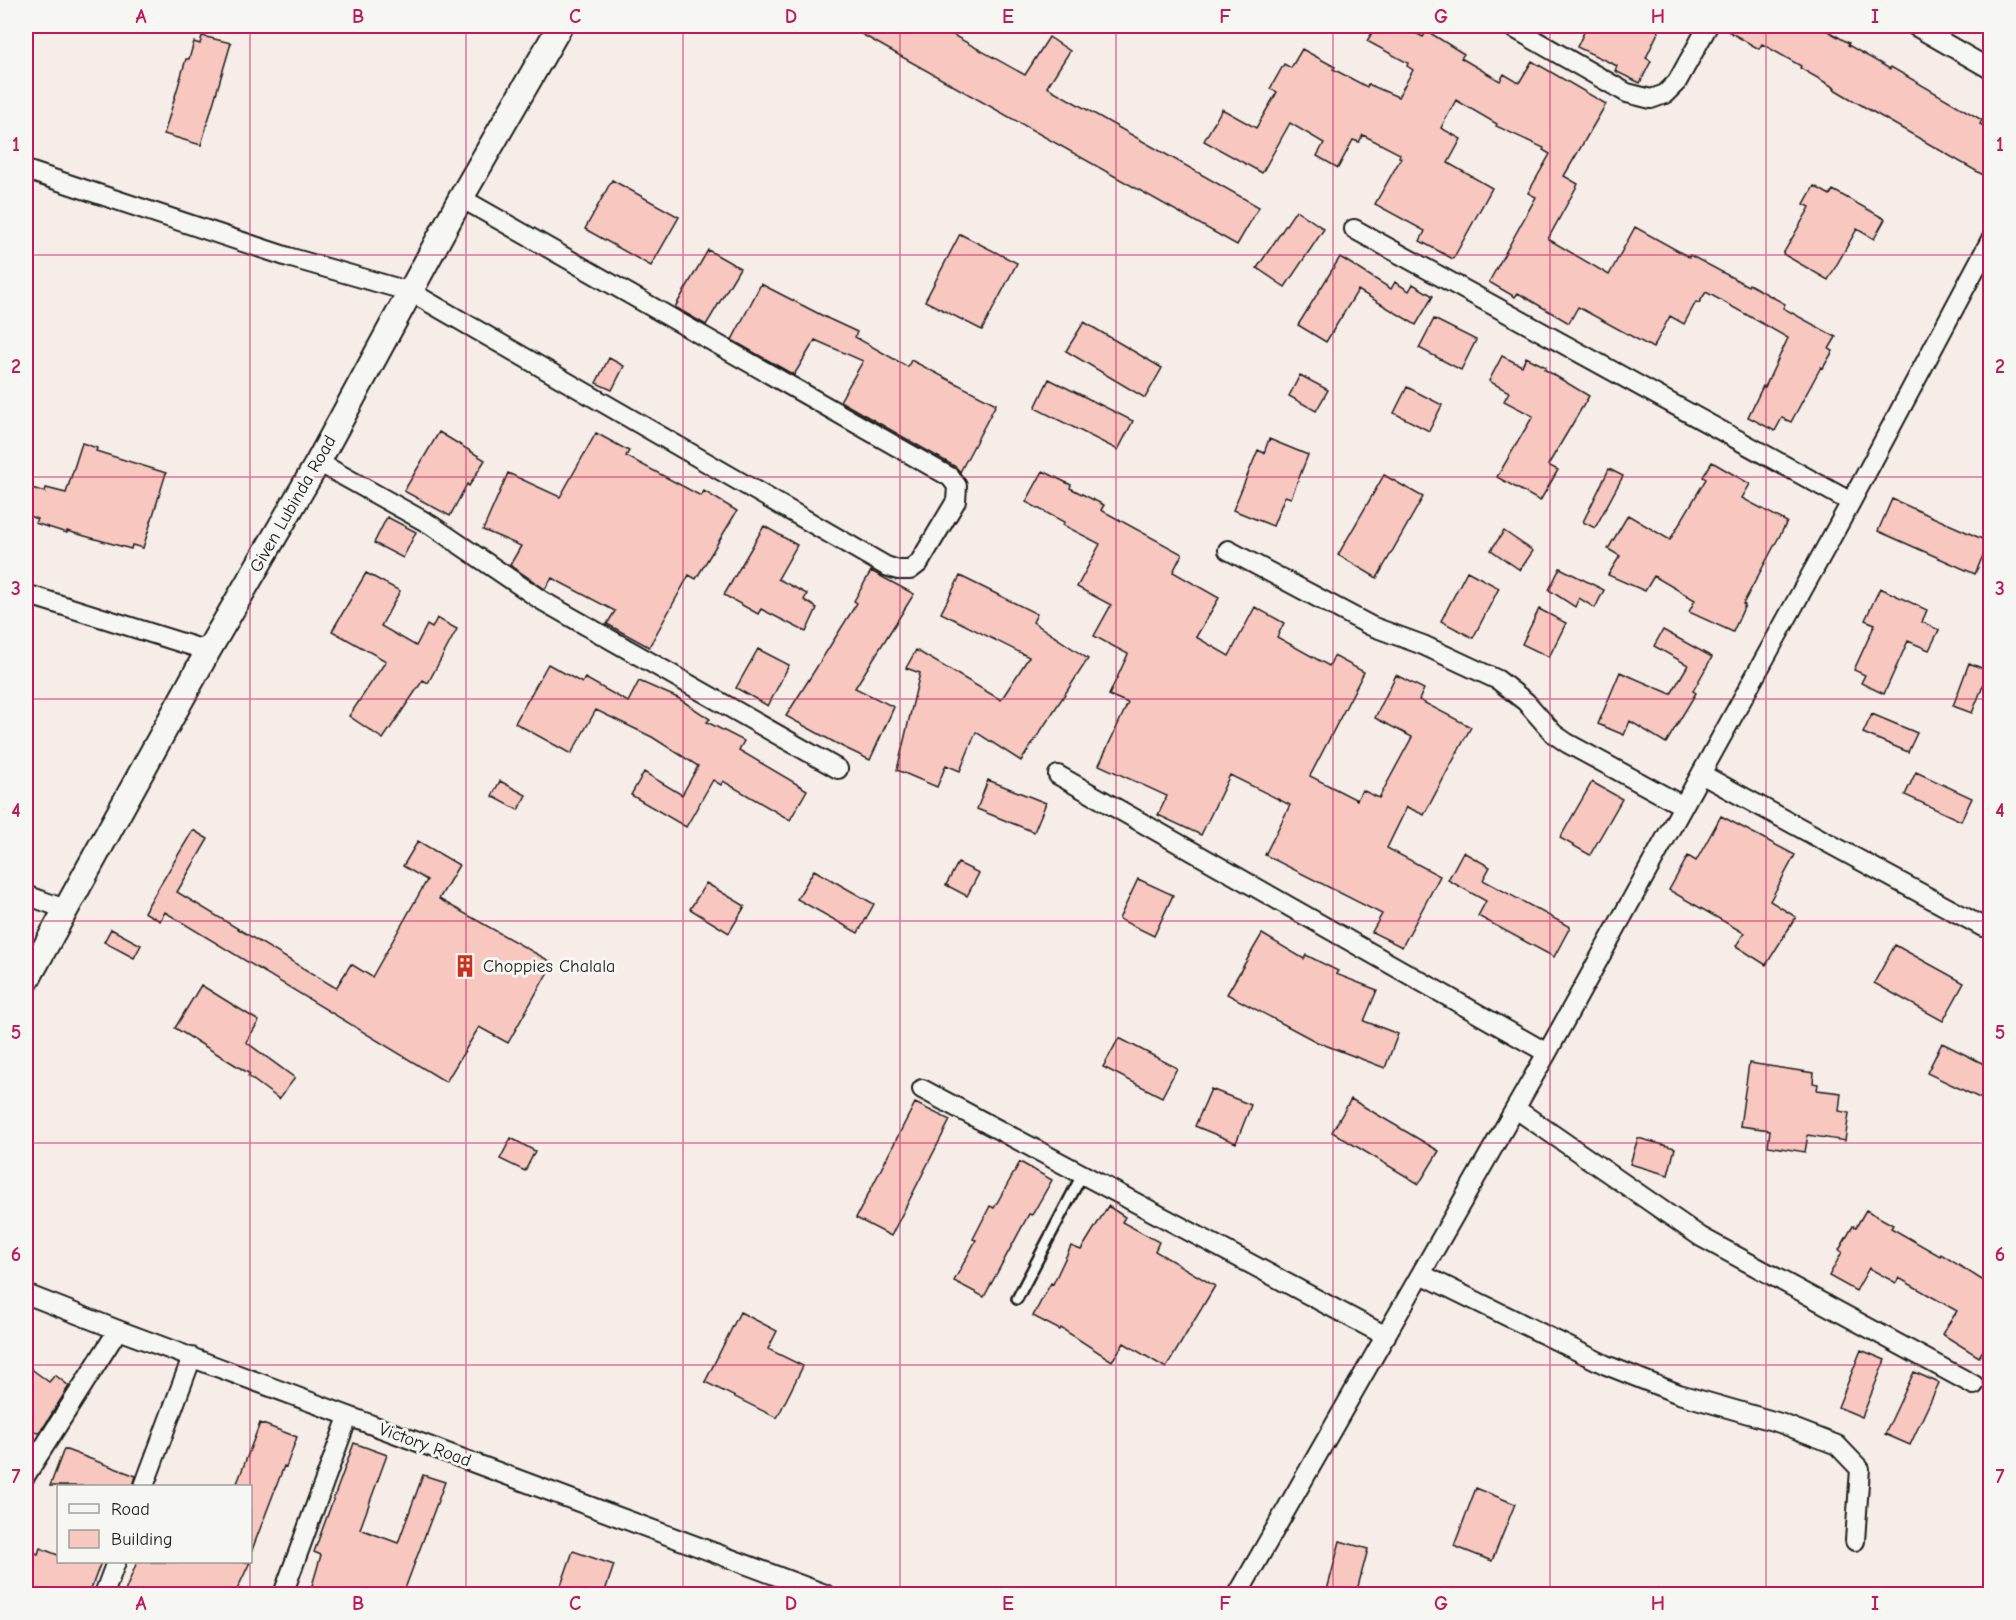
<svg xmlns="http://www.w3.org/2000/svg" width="2016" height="1620" font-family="'Comic Neue',sans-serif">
<rect width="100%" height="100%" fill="#f6ede8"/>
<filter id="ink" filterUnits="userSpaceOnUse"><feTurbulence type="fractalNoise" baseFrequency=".0167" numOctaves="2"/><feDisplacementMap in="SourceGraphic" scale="12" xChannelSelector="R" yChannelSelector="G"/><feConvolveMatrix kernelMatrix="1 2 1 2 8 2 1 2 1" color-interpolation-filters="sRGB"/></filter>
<g filter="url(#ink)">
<path fill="#f7c7c0" stroke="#1c1c1c" stroke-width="1.5" d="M847,26H937L1025,75L1049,37L1070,51L1047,87L1259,207L1237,245Z
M1376,26H1402L1423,37L1427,31L1464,54L1461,58L1500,81L1504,74L1519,83L1532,61L1606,104L1564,176L1578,184L1548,239L1609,275L1635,227L1689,257L1690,255L1748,286L1749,284L1785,304L1783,308L1836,337L1829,349L1833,351L1823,368L1821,367L1791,422L1782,418L1775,431L1748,417L1763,386L1765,387L1788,338L1706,292L1699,303L1696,302L1684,324L1670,316L1653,348L1578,307L1569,323L1518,293L1515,297L1489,282L1536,197L1528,193L1550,154L1543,150L1544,148L1496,126L1497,124L1456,100L1441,128L1461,139L1448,163L1492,188L1453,259L1420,241L1425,231L1375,204L1401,158L1399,157L1400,154L1363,135L1359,142L1353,140L1338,168L1317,156L1324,143L1290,123L1262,173L1204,141L1222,109L1256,128L1277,92L1270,89L1284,64L1291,68L1302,49L1335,67L1333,69L1367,87L1368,84L1398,97L1413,70L1407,66L1408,63L1367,41Z
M1587,26H1661L1646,58L1651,61L1640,83L1615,71L1617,66L1577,47Z
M1719,26H1819L1849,43L1848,45L1890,69L1891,67L1982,120L1980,124L1990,130V179L1868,109L1834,89L1835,88L1800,68L1801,66L1762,44L1759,49Z
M202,36L231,43L201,145L164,134L186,59H189L194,42L200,44Z
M612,180L679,217L651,266L585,229Z
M1814,186L1830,195L1833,190L1885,219L1874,239L1857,229L1828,280L1783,254L1810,207L1804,204Z
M1296,210L1324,229L1285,287L1257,268Z
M960,234L1017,263L982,330L925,301Z
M708,250L740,268L706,325L675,307Z
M1340,257L1391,289L1395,282L1409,291L1413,284L1433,296L1416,325L1358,290L1326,342L1298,325Z
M761,284L829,319L857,332L855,337L908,367L911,360L996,404L960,472L956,467L840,401L863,361L815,340L794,375L732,340Z
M1434,319L1476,340L1461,370L1419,348Z
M1084,322L1162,368L1145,398L1066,351Z
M1502,356L1522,366L1526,357L1546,367L1544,369L1589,396L1548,465L1558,470L1540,501L1497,477L1533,416L1504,401L1509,392L1489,381Z
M609,358L624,366L612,390L596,383Z
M1300,375L1328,390L1316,411L1289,396Z
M1049,379L1133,421L1118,450L1035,408Z
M1407,387L1442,405L1429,431L1394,413Z
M439,432L485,460L469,486L467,484L450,516L404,491Z
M596,433L629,451L626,456L701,496L704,491L737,511L696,579L689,575L649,647L607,624L615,611L552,578L545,589L510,565L521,546L483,530L508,473L560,497Z
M1269,439L1308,455L1291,498L1285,496L1273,526L1233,510L1258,450L1264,453Z
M82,443L97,448L96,451L166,473L143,548L132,545L131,549L67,531V533L35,523L37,519L26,515L32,488L45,492L46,488L66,493Z
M1712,462L1750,484L1742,498L1787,522L1743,604L1745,605L1733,632L1689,612L1695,600L1654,576L1645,591L1608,575L1620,556L1608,549L1628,515L1670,540L1706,479L1703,477Z
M1609,469L1623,476L1595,528L1583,522Z
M1043,471L1071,485L1070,488L1104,505L1101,510L1182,554L1173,572L1219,598L1196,637L1229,656L1255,607L1284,623L1277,637L1329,666L1334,656L1364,672L1310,776L1357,800L1362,790L1379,798L1412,737L1375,718L1396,675L1424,689L1419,700L1471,727L1424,815L1407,807L1387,848L1440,876L1402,947L1372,932L1382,914L1265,855L1290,805L1230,775L1201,835L1158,815L1167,796L1099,765L1128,703L1109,695L1128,654L1094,636L1111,605L1077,587L1100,544L1063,525L1064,522L1026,502Z
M1384,475L1423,497L1377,578L1338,555Z
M1892,499L1989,542L1975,574L1878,531Z
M387,517L416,532L403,558L374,543Z
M764,526L797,545L778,579L807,594L804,600L817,608L806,632L761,609L758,614L724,595Z
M1504,531L1533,551L1520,570L1491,550Z
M1560,568L1604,590L1595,608L1579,598L1575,607L1549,590Z
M871,571L914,594L855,688L894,707L870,760L843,747L786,716L857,603L854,601Z
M1467,571L1499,588L1473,638L1441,621Z
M366,573L400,591L381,626L416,646L427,625L432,628L437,618L457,629L428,683L423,680L383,739L349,716L386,661L332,631Z
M960,576L1037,614L1033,622L1088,659L1021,761L976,732L960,771L946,765L937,787L897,770L920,673L906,668L916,650L1001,700L1029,657L941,613Z
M1880,588L1927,610L1922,622L1939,630L1929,650L1908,641L1884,694L1861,683L1865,675L1854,670L1875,624L1865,620Z
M1539,609L1566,623L1549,657L1522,644Z
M1663,630L1712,657L1693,691L1696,693L1666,743L1630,721L1624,735L1598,724L1620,672L1671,694L1688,665L1654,646Z
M758,649L789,665L768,706L736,688Z
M1969,663L1989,671L1972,713L1953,706Z
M548,664L582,683L585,678L628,702L639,681L678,698L710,719L707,722L744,741L739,750L807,790L790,820L723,781L721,785L713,780L686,827L631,795L644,772L682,795L698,766L652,737L596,710L571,754L515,723Z
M1872,714L1917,733L1908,752L1863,733Z
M1916,772L1972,798L1961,821L1905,795Z
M988,780L1046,803L1034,832L977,809Z
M500,781L526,795L518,810L492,796Z
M1592,782L1622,799L1590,855L1560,838Z
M1721,816L1795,855L1770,901L1796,917L1766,965L1736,946L1744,933L1669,890L1688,856L1696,861Z
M193,830L208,839L177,892L336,988L351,964L372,977L427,880L403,866L418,841L459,865L439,899L553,963L508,1043L479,1027L446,1082L165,912L160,921L144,912Z
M1463,852L1490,867L1483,880L1570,927L1554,957L1478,916L1486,901L1448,880Z
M958,863L979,873L967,896L946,885Z
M814,870L874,904L858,933L797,899Z
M1138,879L1173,895L1154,936L1119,919Z
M706,883L745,906L729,933L690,909Z
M111,929L141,945L134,958L104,942Z
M1262,934L1304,959L1306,955L1338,971L1336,974L1377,990L1364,1021L1398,1034L1385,1068L1317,1042L1227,994Z
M1895,945L1964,983L1943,1021L1874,983Z
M201,985L259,1021L246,1042L295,1078L279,1099L248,1076L250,1074L175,1028Z
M1119,1038L1177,1068L1162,1097L1103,1067Z
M1942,1043L1990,1067V1103L1927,1073Z
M1749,1063L1814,1073L1813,1083L1818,1084L1817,1090L1841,1093L1839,1111L1849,1113L1845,1141L1808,1135L1805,1152L1768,1146L1770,1130L1740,1126Z
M1211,1089L1251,1105L1236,1143L1195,1126Z
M1351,1099L1439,1151L1419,1184L1332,1132Z
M915,1103L950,1120L891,1236L856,1218Z
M511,1138L535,1151L525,1171L500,1159Z
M1638,1138L1675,1148L1668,1175L1630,1164Z
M1020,1162L1052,1180L1032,1215L1029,1214L984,1297L954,1281L976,1240L973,1239L990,1206L994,1208Z
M1108,1206L1125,1217L1122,1222L1159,1242L1155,1251L1215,1286L1166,1368L1124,1343L1112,1361L1061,1328L1060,1330L1033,1316L1051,1283L1053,1284L1071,1246L1081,1250Z
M1866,1210L1893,1225L1891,1228L1940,1256L1941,1254L1990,1285V1339L1979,1357L1942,1334L1957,1311L1899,1278L1896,1283L1869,1268L1856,1291L1829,1276L1842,1252L1839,1250L1853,1226L1856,1227Z
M740,1312L777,1331L768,1349L803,1366L777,1418L705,1382Z
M1861,1350L1885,1360L1862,1417L1838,1407Z
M26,1365L49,1382L55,1375L69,1386L45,1425L38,1433L35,1431L26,1445Z
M1914,1372L1939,1383L1910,1445L1885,1434Z
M260,1423L297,1437L286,1467L284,1466L252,1550H250V1486H236Z
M354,1443L387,1455L360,1529L398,1543L423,1475L445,1482L403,1594H329L311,1589L321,1555L314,1552Z
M64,1449L136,1476L133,1486H50Z
M1476,1488L1515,1504L1492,1561L1454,1546Z
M1340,1541L1368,1549L1356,1594H1326Z
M40,1548L58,1555V1562H101L89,1594H26V1549L38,1554Z
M573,1551L614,1565L604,1594H558Z
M137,1562H250L235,1594H124Z"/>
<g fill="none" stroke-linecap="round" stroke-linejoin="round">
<g stroke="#1c1c1c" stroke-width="14">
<path id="lane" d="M1017,1299L1082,1175"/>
</g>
<g stroke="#1c1c1c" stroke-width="22">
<path id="street" d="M1510,26L1627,93L1651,99L1665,94L1677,82L1708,26
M1915,26L1990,69
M26,170L288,257L411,292L886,566L898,570H910L919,563L956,501L957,486L950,477L461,198
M1354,229L1851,502
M318,462L431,525L541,600L838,769
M1228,550L1371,626L1423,645L1498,680L1526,702L1554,734L1567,743L1683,806
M26,594L208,651
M1701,774L1983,927
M1058,775L1547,1053
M26,895L65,909
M922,1089L1386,1336
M1516,1109L1701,1237L1974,1385
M1421,1274L1606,1365L1679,1394L1780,1423L1837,1445L1860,1469L1855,1541
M26,1294L118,1330L825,1594
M26,1475L118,1330
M144,1486L192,1357
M104,1594L116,1562
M283,1594L348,1417
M1238,1594L1547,1053L1851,502L1990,241"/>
</g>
<g stroke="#1c1c1c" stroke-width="28">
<path id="secondary" d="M26,982L208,651L318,462L461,198L560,26"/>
</g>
<use href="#lane" stroke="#f6f6f2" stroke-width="9"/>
<use href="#street" stroke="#f6f6f2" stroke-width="18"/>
<use href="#secondary" stroke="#f6f6f2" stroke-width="24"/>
</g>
</g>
<path fill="none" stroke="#c2185b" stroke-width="1.5" stroke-opacity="0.55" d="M250,26V1486M466,26V1594M683,26V1594M900,26V1594M1116,26V1594M1333,26V1594M1550,26V1594M1766,26V1594M26,255H1990M26,477H1990M26,699H1990M26,921H1990M26,1143H1990M26,1365H1990M250,1562V1594"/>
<defs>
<g id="building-bare" transform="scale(1.8)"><path d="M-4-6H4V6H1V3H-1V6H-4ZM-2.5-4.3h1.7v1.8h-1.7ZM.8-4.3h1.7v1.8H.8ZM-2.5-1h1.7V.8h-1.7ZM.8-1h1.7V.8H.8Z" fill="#c8321e" stroke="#f6f6f2" stroke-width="2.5" paint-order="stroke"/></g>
</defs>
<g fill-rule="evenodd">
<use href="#building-bare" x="465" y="966"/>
</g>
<g text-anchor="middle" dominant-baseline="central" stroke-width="6" stroke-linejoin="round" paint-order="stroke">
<g font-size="18" fill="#1c1c1c" stroke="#f6f6f2">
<text transform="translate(293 504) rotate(-60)">Given Lubinda Road</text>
<text transform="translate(425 1445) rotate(20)">Victory Road</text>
</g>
<g font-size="18" fill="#1c1c1c" stroke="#f6f6f2" text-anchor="start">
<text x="483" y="966">Choppies Chalala</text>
</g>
</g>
<rect width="2016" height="1620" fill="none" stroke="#f6f6f2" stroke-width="66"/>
<rect x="57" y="1485" width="195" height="78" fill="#f6f6f2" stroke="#9f9f9c" stroke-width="1.5"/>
<rect x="69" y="1504" width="30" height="9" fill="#f6f6f2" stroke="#9f9f9c" stroke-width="1.5"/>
<text x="111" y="1515" font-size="18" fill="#1c1c1c">Road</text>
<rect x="69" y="1530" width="30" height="18" fill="#f7c7c0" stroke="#9f9f9c" stroke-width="1.5"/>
<text x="111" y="1545" font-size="18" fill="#1c1c1c">Building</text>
<rect x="33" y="33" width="1950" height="1554" fill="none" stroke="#c2185b" stroke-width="2"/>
<g font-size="20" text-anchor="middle" font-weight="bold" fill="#c2185b">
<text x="141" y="23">A</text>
<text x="358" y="23">B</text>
<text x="575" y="23">C</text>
<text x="791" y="23">D</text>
<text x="1008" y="23">E</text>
<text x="1225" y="23">F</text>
<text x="1441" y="23">G</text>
<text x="1658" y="23">H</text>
<text x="1875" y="23">I</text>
<text x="16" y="151">1</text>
<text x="2000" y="151">1</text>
<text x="16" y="373">2</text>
<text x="2000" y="373">2</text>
<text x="16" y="595">3</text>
<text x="2000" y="595">3</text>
<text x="16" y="817">4</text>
<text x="2000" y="817">4</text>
<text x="16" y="1039">5</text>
<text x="2000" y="1039">5</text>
<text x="16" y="1261">6</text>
<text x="2000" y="1261">6</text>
<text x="16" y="1483">7</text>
<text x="2000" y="1483">7</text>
<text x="141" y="1610">A</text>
<text x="358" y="1610">B</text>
<text x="575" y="1610">C</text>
<text x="791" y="1610">D</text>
<text x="1008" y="1610">E</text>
<text x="1225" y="1610">F</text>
<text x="1441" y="1610">G</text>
<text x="1658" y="1610">H</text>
<text x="1875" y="1610">I</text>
</g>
</svg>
